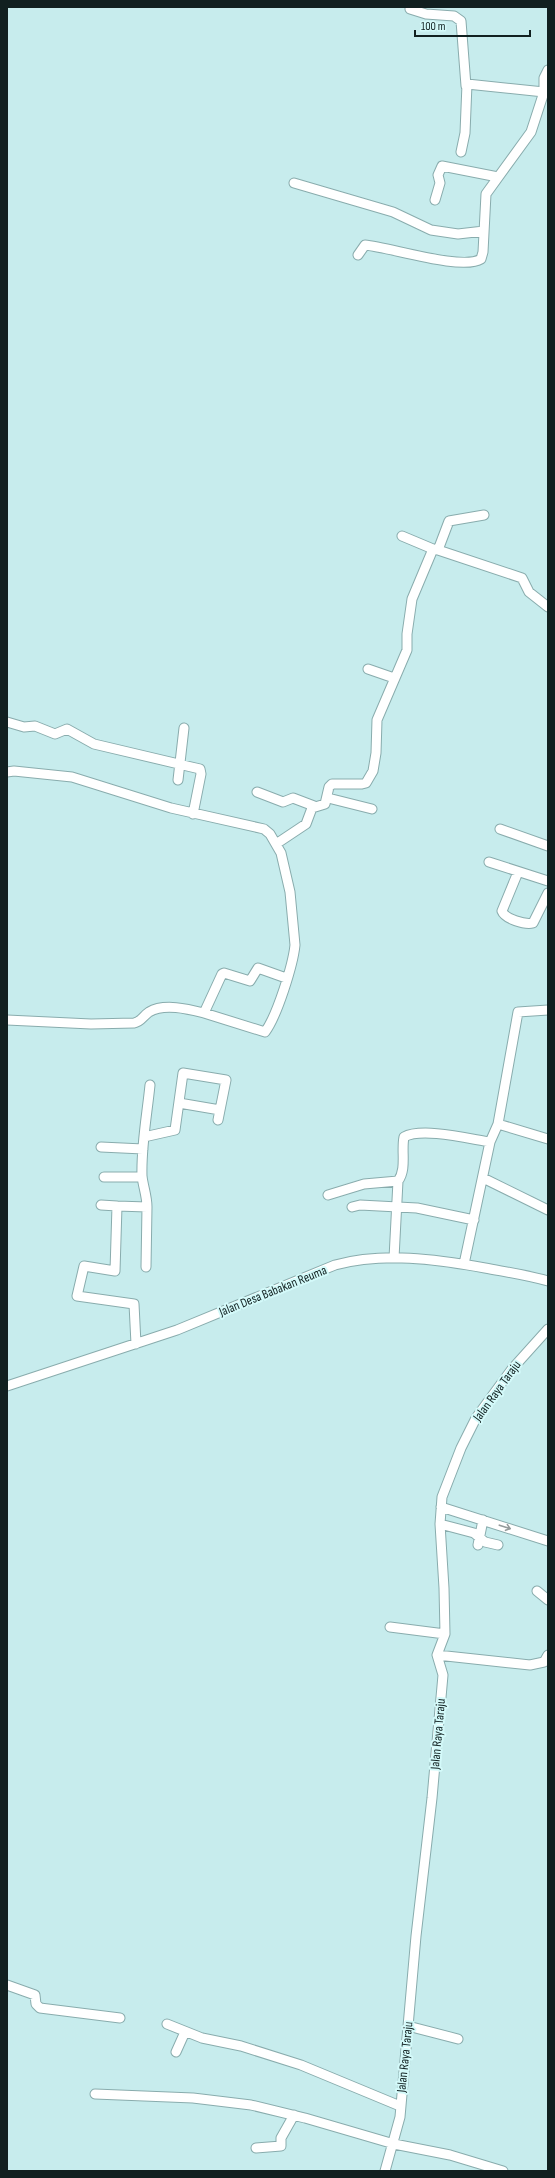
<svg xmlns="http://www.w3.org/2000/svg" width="555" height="2178" font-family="'Sofia Sans Condensed',sans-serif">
<rect width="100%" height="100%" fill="#c7eced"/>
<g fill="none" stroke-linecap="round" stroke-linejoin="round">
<g stroke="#89acad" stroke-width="11">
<path id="street" d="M410,9L426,14L454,16L461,21L466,86
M461,152L465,133L467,84L544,92
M294,183L393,212L431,230L458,234L484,231
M435,200L440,183L438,175L442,166L498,177
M358,255L365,245C389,247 462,271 481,259L483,252L486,194L531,132L544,92V78L548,70
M484,515L449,521L438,550L522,578L529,592L548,607
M402,536L433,549
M368,669L394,678
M7,722L24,727L35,726L55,734L67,729L94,744L200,769L201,774L193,814
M7,772L14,771L72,777L171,808L264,829L270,834L281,853L290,892L295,945C293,965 277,1016 265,1032L204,1013
M178,780L184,728
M257,792L283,802L293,798L314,806
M328,798L372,809
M500,829L548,846
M276,844L306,824L312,808L325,804L329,787L332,784H362L366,783L373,771L376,753L377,720L407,650V634L412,599L433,549L438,550
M489,862L548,881
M518,872L502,911C505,919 525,925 533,923L548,893
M7,1020L91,1024L134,1023C141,1022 143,1016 149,1012C164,1003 188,1009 204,1013L222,974L224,973L250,981L258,968L286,978
M179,1103L220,1110
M498,1124L548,1139
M144,1137L175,1130L183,1073L226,1080L218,1120
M101,1147L143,1149
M104,1177H142
M483,1178L548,1210
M398,1181C407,1169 401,1151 404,1137C422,1127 470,1139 490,1142
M328,1195L364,1184L398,1181L394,1258
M101,1205L117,1206
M352,1207L360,1205L417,1208L474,1220
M464,1264L490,1142L498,1124L518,1012L548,1010
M146,1267L147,1207
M136,1344L134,1304L77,1296L84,1266L115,1271L117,1206L147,1207C147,1196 143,1186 142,1176C141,1146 147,1115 150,1085
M7,1386L177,1330L335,1265C384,1252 435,1259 485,1268C506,1272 527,1275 548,1281
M441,1507L548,1541
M440,1524L474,1533L485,1542L498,1545
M478,1545L483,1520
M537,1591L548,1600
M390,1627L445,1634
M437,1655L530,1665L544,1662L548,1655
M7,1985L35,1995L36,2004L40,2008L120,2018
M167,2024L202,2038L241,2046L301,2065L400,2106
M408,2026L458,2039
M176,2052L185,2032
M95,2094L193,2098L251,2105L305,2118L394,2144L450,2155L503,2171
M256,2148L281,2146V2138L294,2115
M385,2171L400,2117L416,1936L432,1798L443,1675L437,1655L445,1634L444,1588L440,1524L442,1497L461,1448L476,1418L512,1369L548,1329"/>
</g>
<use href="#street" stroke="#fff" stroke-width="9"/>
</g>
<defs><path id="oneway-shaft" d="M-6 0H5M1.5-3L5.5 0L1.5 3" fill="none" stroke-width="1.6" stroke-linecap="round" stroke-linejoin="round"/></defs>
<use stroke="#949b9b" href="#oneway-shaft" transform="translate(505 1527) rotate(18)"/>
<g text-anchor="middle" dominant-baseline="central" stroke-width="4" stroke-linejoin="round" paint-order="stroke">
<g font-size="13" fill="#112020" stroke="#d4fafa">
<text transform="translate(273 1291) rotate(-22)">Jalan Desa Babakan Reuma</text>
<text transform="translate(497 1391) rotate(-54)">Jalan Raya Taraju</text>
<text transform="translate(438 1734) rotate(-85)">Jalan Raya Taraju</text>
<text transform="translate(405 2057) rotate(-84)">Jalan Raya Taraju</text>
</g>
</g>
<rect width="555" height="2178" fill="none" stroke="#112020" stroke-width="16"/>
<path d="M415 30v6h115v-6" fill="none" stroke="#112020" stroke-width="2"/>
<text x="421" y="30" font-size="12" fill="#112020" stroke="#d4fafa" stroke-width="3" paint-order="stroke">100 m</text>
</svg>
